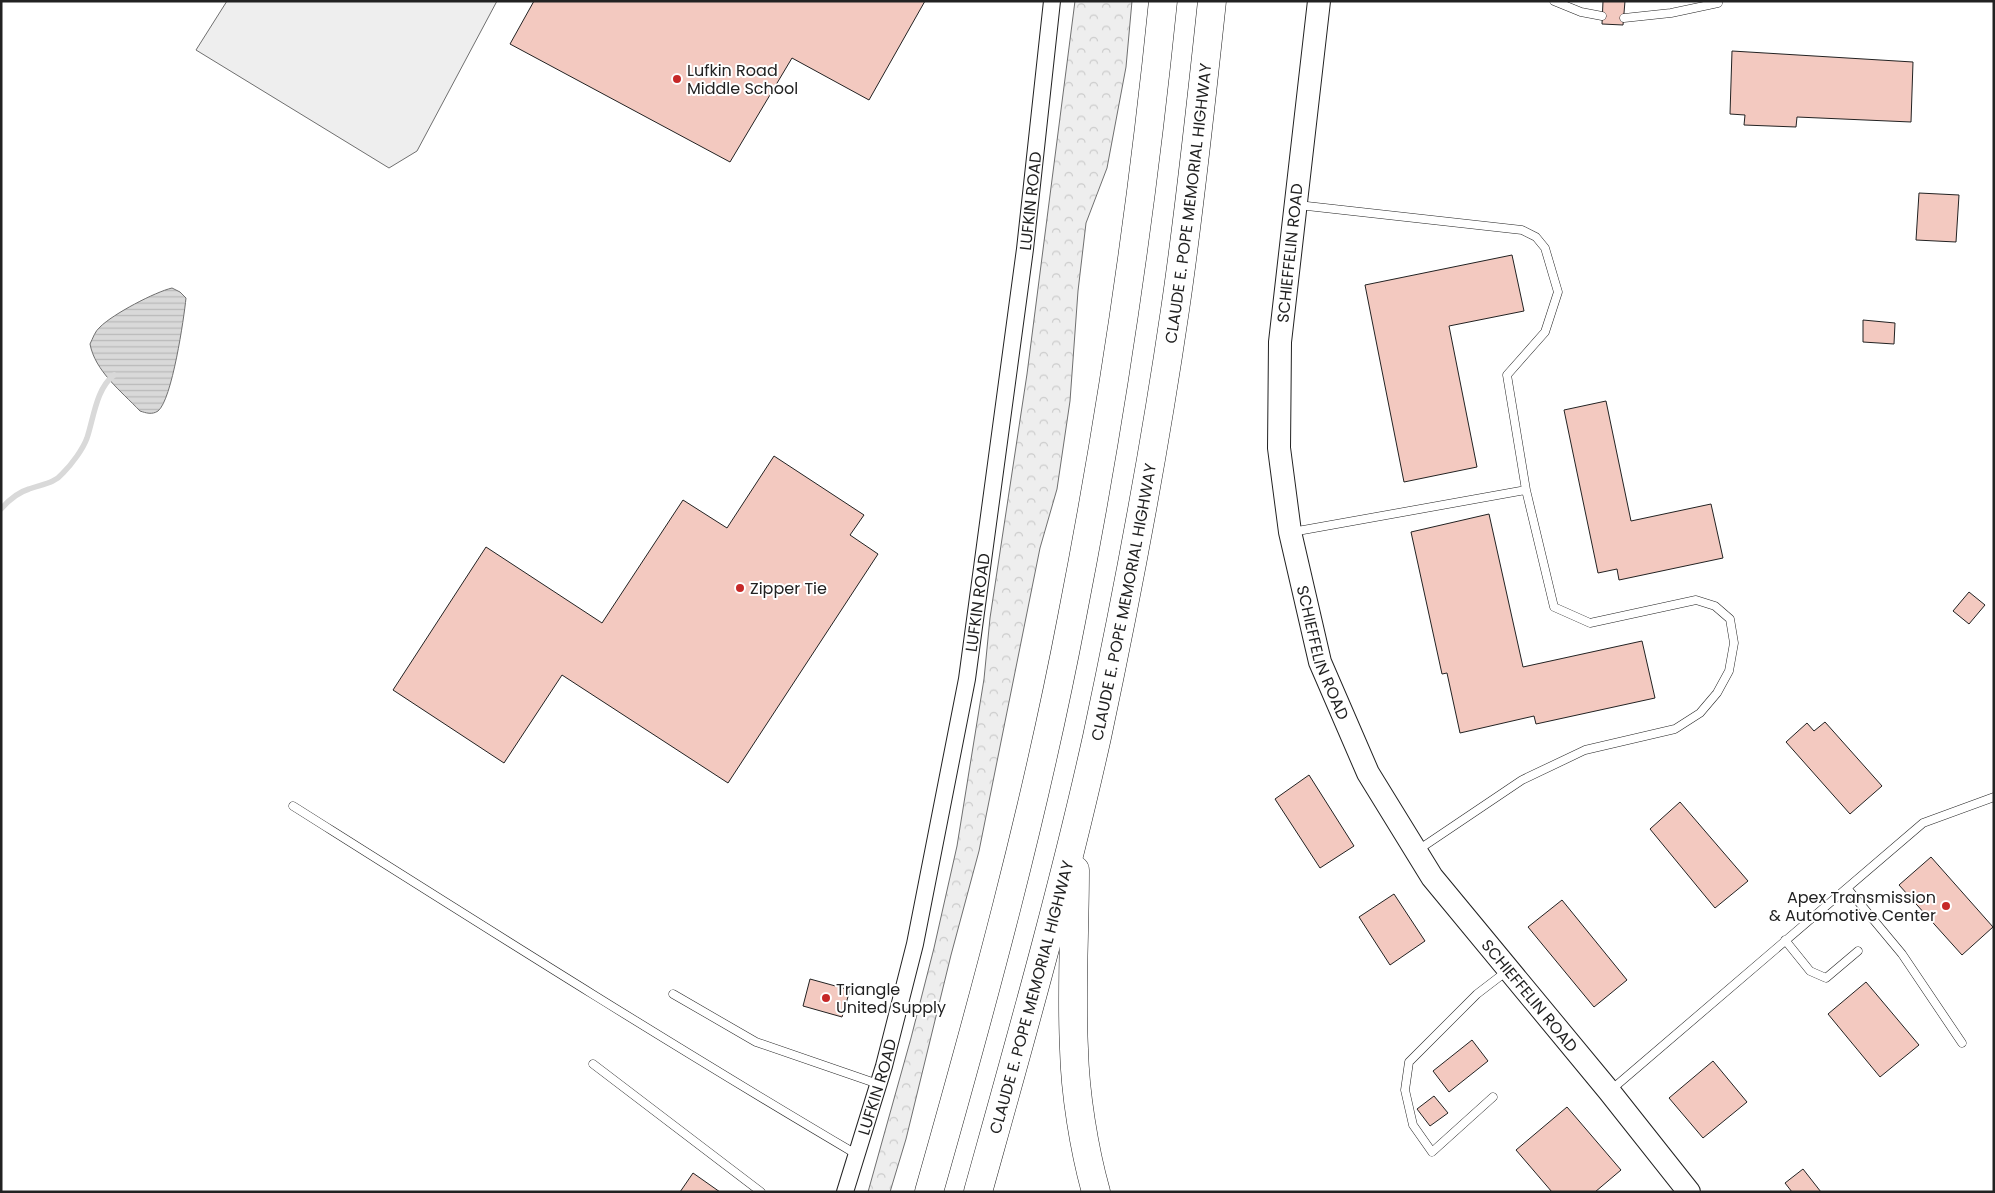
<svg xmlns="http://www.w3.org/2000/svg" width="1995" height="1193" font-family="Poppins,sans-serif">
<defs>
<pattern id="forest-crowns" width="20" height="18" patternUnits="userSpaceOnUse" patternTransform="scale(1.25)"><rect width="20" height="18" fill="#eee"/><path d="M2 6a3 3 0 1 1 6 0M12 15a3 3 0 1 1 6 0" fill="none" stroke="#ccc"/></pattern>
<pattern id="water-rules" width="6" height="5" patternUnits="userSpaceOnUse" patternTransform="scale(1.25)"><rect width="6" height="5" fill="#d9d9d9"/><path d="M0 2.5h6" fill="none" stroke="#bababa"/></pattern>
</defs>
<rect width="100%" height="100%" fill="#fff"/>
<path fill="#eee" stroke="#6f6f6f" d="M227,1H497L417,151L389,168L196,50Z"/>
<path fill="url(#forest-crowns)" stroke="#6f6f6f" d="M1075,1H1132L1126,67L1107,168L1086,223L1078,291L1070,401L1057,489L1040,548L979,851L951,955L906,1139L890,1192H868L911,1038L934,948L957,846L984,679L990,618L1027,374Z"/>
<path fill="url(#water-rules)" stroke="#6f6f6f" d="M172,288L180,292L186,298C184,318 172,400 158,411C152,415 146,413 140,411C121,391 95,371 90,344C93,338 95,331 100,327C113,314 155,292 172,288Z"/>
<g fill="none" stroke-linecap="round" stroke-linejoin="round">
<path stroke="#d9d9d9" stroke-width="5.5" d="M1,509C8,501 19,492 29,489C42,484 54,484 63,473C72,464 83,449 87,438C94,417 96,389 114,375"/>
</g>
<path fill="#f3c9c0" stroke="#222" d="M534,1H925L869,100L792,58L730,162L510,44Z
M1603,1H1625L1623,25L1602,24Z
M1732,51L1913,62L1911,122L1797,117L1796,127L1744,125L1745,115L1730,114Z
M1919,193L1959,195L1956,242L1916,240Z
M1512,255L1524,311L1449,326L1477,467L1404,482L1365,285Z
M1863,320L1895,323L1894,344L1863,342Z
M1606,401L1631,521L1711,504L1723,558L1619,580L1617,569L1598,573L1564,410Z
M774,456L864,515L850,535L878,554L728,783L562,675L504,763L393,690L486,547L602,623L683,500L727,528Z
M1489,514L1523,667L1642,641L1655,698L1536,724L1534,716L1460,733L1447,673L1442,674L1411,532Z
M1969,592L1985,605L1969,624L1953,611Z
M1825,722L1882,786L1850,814L1786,742L1807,723L1814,731Z
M1309,775L1354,846L1320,868L1275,799Z
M1680,802L1748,881L1715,908L1650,829Z
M1931,857L1993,927L1962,955L1899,885Z
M1394,894L1425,941L1390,965L1359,917Z
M1562,900L1627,980L1594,1007L1528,927Z
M810,979L850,990L842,1017L803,1006Z
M1866,982L1919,1045L1880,1077L1828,1014Z
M1472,1040L1488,1061L1449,1092L1433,1071Z
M1713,1061L1747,1102L1703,1138L1669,1098Z
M1434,1096L1448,1113L1430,1126L1417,1109Z
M1567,1107L1621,1170L1595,1192H1552L1516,1150Z
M1803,1169L1821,1192H1792L1785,1183Z
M693,1173L720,1192H680Z"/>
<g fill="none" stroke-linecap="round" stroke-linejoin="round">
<g stroke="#222" stroke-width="9">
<path id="lane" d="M1554,1L1581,12L1602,16
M1624,18L1671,13L1718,3
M1298,205L1522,230L1536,237L1545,248L1558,292L1545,332L1507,375L1526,490
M1292,532L1526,490L1554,607L1590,623L1696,600L1715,606L1730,619L1734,643L1729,671L1717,693L1700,713L1675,729L1585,750L1522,780L1418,850
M293,806C480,924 666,1042 856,1154
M1847,888L1902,954L1962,1043
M1785,940L1810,971L1826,978L1858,951
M673,994L756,1042L878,1084
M593,1064L761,1192
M1611,1090L1923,823L1994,797
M1493,1097L1432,1152L1413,1125L1405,1090L1409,1062L1477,994L1507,971"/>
</g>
<g stroke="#222" stroke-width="18">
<g id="street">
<path id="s1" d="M845,1192L884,1066L915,944L967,679L1025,249L1052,1"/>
</g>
</g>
<g stroke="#222" stroke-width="24">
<g id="secondary">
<path id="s2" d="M1319,1L1280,342L1279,448L1290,532L1320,662L1368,773L1432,877L1609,1091L1689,1192"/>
</g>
</g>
<g stroke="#222" stroke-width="29">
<g id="highway">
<path d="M1075,870C1075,930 1071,990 1074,1049C1075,1093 1084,1149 1096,1192"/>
<path d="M929,1192C983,1002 1035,811 1072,617C1112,413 1142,208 1163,1"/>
<path id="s3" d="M978,1192C1020,1041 1063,890 1097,737C1127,596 1154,453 1175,310C1190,208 1201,104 1212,1"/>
</g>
</g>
<use href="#lane" stroke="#fff" stroke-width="8"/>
<use href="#street" stroke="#fff" stroke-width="16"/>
<use href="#secondary" stroke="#fff" stroke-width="22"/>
<use href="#highway" stroke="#fff" stroke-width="28"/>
</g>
<g fill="#c62828" stroke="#fff" stroke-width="2">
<circle cx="677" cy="79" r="5"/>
<circle cx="740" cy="588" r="5"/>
<circle cx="1946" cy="906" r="5"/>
<circle cx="826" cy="998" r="5"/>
</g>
<g text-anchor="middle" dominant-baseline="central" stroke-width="4" stroke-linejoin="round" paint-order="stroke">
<g font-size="16" fill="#222" stroke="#fff" text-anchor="start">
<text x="687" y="70">Lufkin Road<tspan x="687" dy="18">Middle School</tspan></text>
<text x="750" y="588">Zipper Tie</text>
<text x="1936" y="897" text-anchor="end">Apex Transmission<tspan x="1936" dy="18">&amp; Automotive Center</tspan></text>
<text x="836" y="989">Triangle<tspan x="836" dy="18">United Supply</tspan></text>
</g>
<g font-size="16" fill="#222" stroke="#fff">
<text stroke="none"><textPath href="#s1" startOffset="1010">LUFKIN ROAD</textPath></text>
<text stroke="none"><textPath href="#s3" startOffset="1012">CLAUDE E. POPE MEMORIAL HIGHWAY</textPath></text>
<text transform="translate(1290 253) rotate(-84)">SCHIEFFELIN ROAD</text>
<text stroke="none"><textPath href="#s1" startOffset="605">LUFKIN ROAD</textPath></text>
<text stroke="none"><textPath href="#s3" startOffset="608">CLAUDE E. POPE MEMORIAL HIGHWAY</textPath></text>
<text stroke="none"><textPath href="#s2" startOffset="659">SCHIEFFELIN ROAD</textPath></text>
<text stroke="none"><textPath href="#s2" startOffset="1064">SCHIEFFELIN ROAD</textPath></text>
<text stroke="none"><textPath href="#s3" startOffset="202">CLAUDE E. POPE MEMORIAL HIGHWAY</textPath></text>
<text stroke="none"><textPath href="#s1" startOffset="110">LUFKIN ROAD</textPath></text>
</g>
</g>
<rect width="1995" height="1193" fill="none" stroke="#222222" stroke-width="5"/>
</svg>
